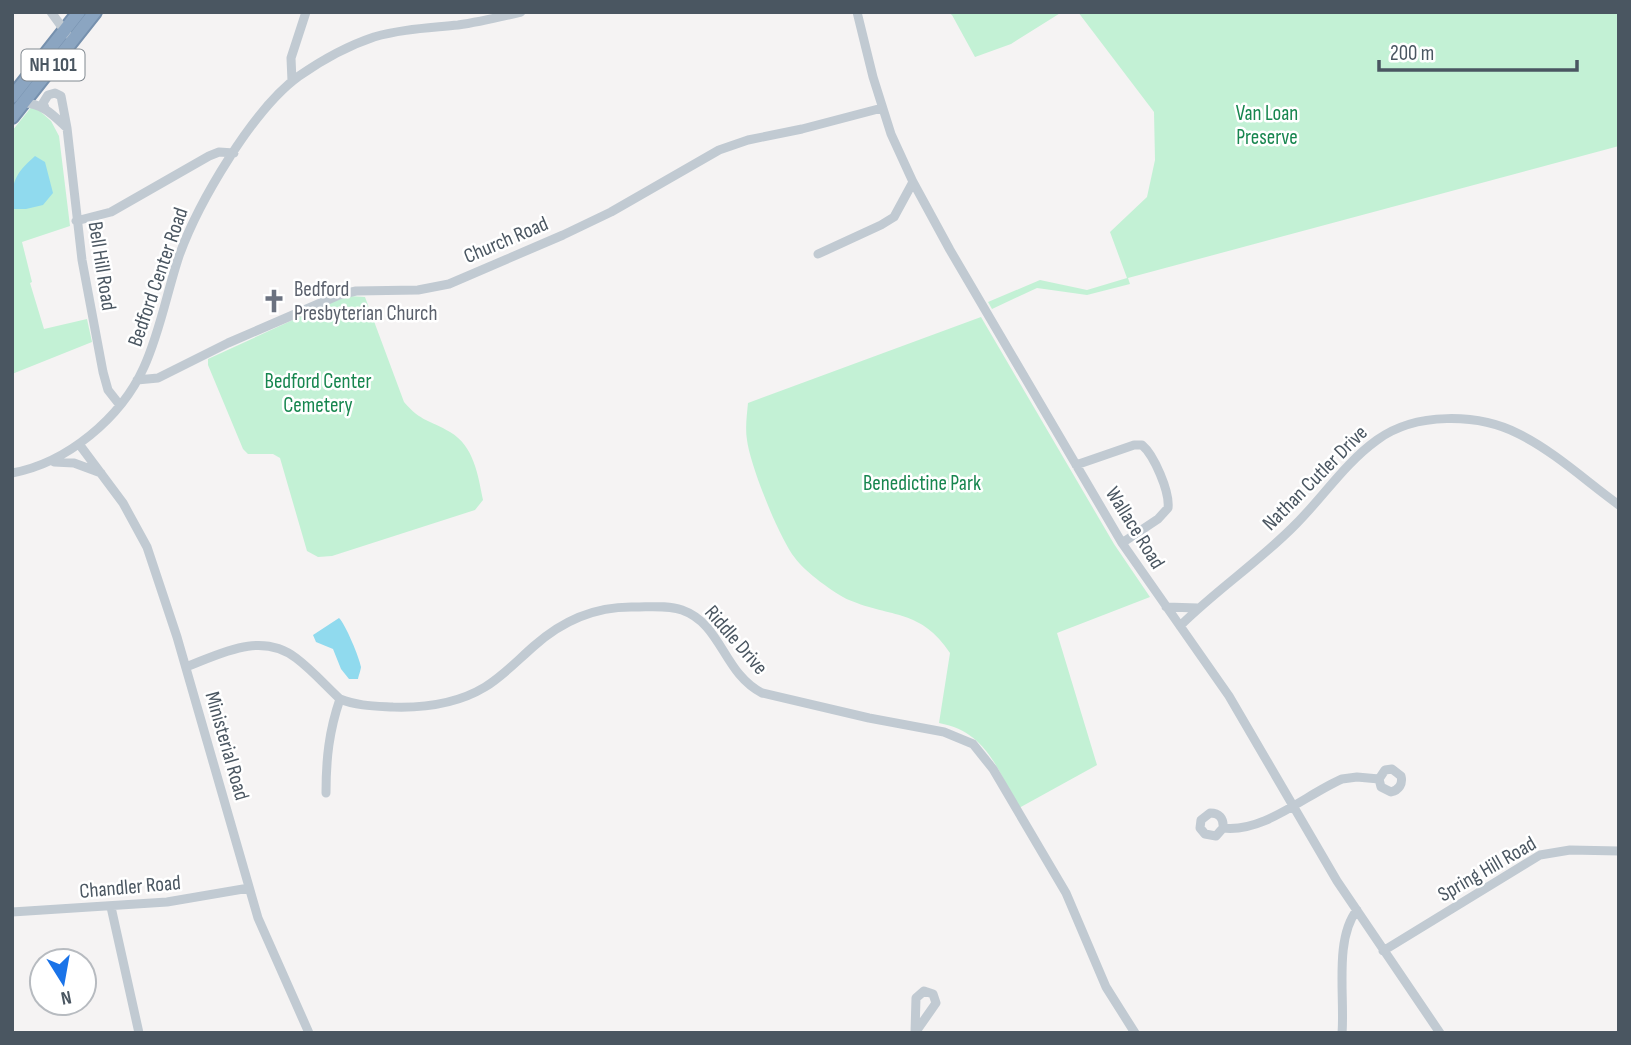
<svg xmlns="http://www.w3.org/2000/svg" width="1631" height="1045" font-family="'Sofia Sans Condensed',sans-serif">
<rect width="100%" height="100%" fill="#f5f3f3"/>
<path fill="#c3f1d5" d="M947,12H1062L1011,44L975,57L952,15Z
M1078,12H1619V146L1128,278L1130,284L1087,295L1037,288L992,309L988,302L1040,280L1087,290L1127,278L1110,232L1147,197L1155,160L1154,112Z
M33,105L51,121L59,136L70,226L22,242L32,282L30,283L44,329L87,319L92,342L12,374V131Z
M349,296L365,297L404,402C421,422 430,420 450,432C474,446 478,475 483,500L475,510L332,556L318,557L307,551L280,458L273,454H248L243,449L208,365V359L332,302Z
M981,317L1114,544L1150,597L1057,633L1097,765L1019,808C997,769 987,732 939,723L950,653C921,609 892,618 849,600C835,594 804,571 795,558C779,538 750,465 747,440C745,428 747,414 748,403Z"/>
<path fill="#90daee" d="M35,156L45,162L53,193L43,205L26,209H12C12,181 14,175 35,156Z
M339,618C345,623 360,659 361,667C361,669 358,678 358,679H349L341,669L333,649L316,642L313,635Z"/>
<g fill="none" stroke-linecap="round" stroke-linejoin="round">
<g stroke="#7690ad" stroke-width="16">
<path id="highway" d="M12,97L79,12
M12,117L95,12"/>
</g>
<path stroke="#c1cad2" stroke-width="9" d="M51,12L67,34
M857,12L873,77L891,134L913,182L950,250L1122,543L1229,696L1337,881L1440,1033
M292,81L291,58L306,12
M23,103C43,103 54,116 67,128
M45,108L43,103L48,95L55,93L61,96L67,128L82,260L103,372L108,390L119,404
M76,221L111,212L209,156L219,152L234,153
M818,254L881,225L894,217L913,182
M137,380L158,378L228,343L339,295L356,291L418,290L449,284L563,235L611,212L719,150L748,140L802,129L882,108
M79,444L123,503L147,547L177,637L258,918L309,1033
M54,462L74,463L101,473
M1076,465L1134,445H1142C1154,455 1170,492 1168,508L1158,519L1122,543
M12,473C67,463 121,418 144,367C160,332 167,292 179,256C198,203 253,109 299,76C322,60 347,46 374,37C401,29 430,28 458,25C479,22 500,17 521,12
M1166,607L1198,608
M1180,626C1216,590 1260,561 1296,524C1323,497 1345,463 1377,440C1415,412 1478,413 1519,434C1555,452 1587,482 1619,505
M186,667C220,654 261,631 296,658C312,670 325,685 340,699C357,706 375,706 393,707C425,708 457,704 485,687C503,676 518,660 534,646C563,620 596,606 635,607C650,607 668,605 682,610C722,624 723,673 762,693L869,718L944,732L973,744L993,769L1066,893L1106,987L1135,1033
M326,793C326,759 329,731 340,699
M1223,828C1224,818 1219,813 1210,813L1201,820L1200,828L1205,834L1216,836L1223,828C1264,833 1305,795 1342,779L1357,777L1379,779L1381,787L1391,792C1399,790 1403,784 1401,776L1392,769L1385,770L1379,779
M111,907L139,1033
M12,912L167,902L249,888
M1383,951L1540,855L1570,850L1619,851
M924,991L933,994L936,1003L915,1033L916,998Z
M1342,1033C1345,997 1334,939 1357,910"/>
<use href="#highway" stroke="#8ba5c1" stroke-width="12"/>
</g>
<defs>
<g id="church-bare" transform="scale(1.89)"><path d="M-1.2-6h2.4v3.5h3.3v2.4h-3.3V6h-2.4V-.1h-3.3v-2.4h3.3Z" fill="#6b7280" stroke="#fff" stroke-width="2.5" paint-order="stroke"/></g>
</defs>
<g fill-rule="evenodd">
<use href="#church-bare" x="274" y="301"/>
</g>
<g text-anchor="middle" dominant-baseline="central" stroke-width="5" stroke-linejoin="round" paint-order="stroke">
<rect fill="#fff" stroke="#808990" stroke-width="2" x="21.5" y="49.5" width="63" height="31" rx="5"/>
<g font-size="19" font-weight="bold" fill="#4a5661">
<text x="53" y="65">NH 101</text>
</g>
<g font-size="21" fill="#17864f" stroke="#fff">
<text x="1267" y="113">Van Loan<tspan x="1267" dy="24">Preserve</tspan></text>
<text x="318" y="381">Bedford Center<tspan x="318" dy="24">Cemetery</tspan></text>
<text x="922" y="483">Benedictine Park</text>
</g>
<g font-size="21" fill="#4a5661" stroke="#fff">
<text transform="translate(506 240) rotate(-23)">Church Road</text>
<text transform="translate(102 266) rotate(81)">Bell Hill Road</text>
<text transform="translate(158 277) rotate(-71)">Bedford Center Road</text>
<text transform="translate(1315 478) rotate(-45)">Nathan Cutler Drive</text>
<text transform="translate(1135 528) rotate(58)">Wallace Road</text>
<text transform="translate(736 640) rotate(49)">Riddle Drive</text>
<text transform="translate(227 746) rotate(74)">Ministerial Road</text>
<text transform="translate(1487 869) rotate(-30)">Spring Hill Road</text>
<text transform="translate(130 887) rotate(-5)">Chandler Road</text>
</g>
<g font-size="21" fill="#5b616d" stroke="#fff" text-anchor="start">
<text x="294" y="289">Bedford<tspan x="294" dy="24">Presbyterian Church</tspan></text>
</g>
</g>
<rect width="1631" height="1045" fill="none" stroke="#4a5661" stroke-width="28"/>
<g transform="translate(63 982) rotate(169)"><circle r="33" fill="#ffffff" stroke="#b7bbc0" stroke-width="2"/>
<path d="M0-5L12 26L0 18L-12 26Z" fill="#1a73e8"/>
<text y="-10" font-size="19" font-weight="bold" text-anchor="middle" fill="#4a5661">N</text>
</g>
<path d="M1379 60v10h198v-10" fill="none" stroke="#4a5661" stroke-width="3.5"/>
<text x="1390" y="60" font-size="21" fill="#4a5661" stroke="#ffffff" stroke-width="5" paint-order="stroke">200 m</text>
</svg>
